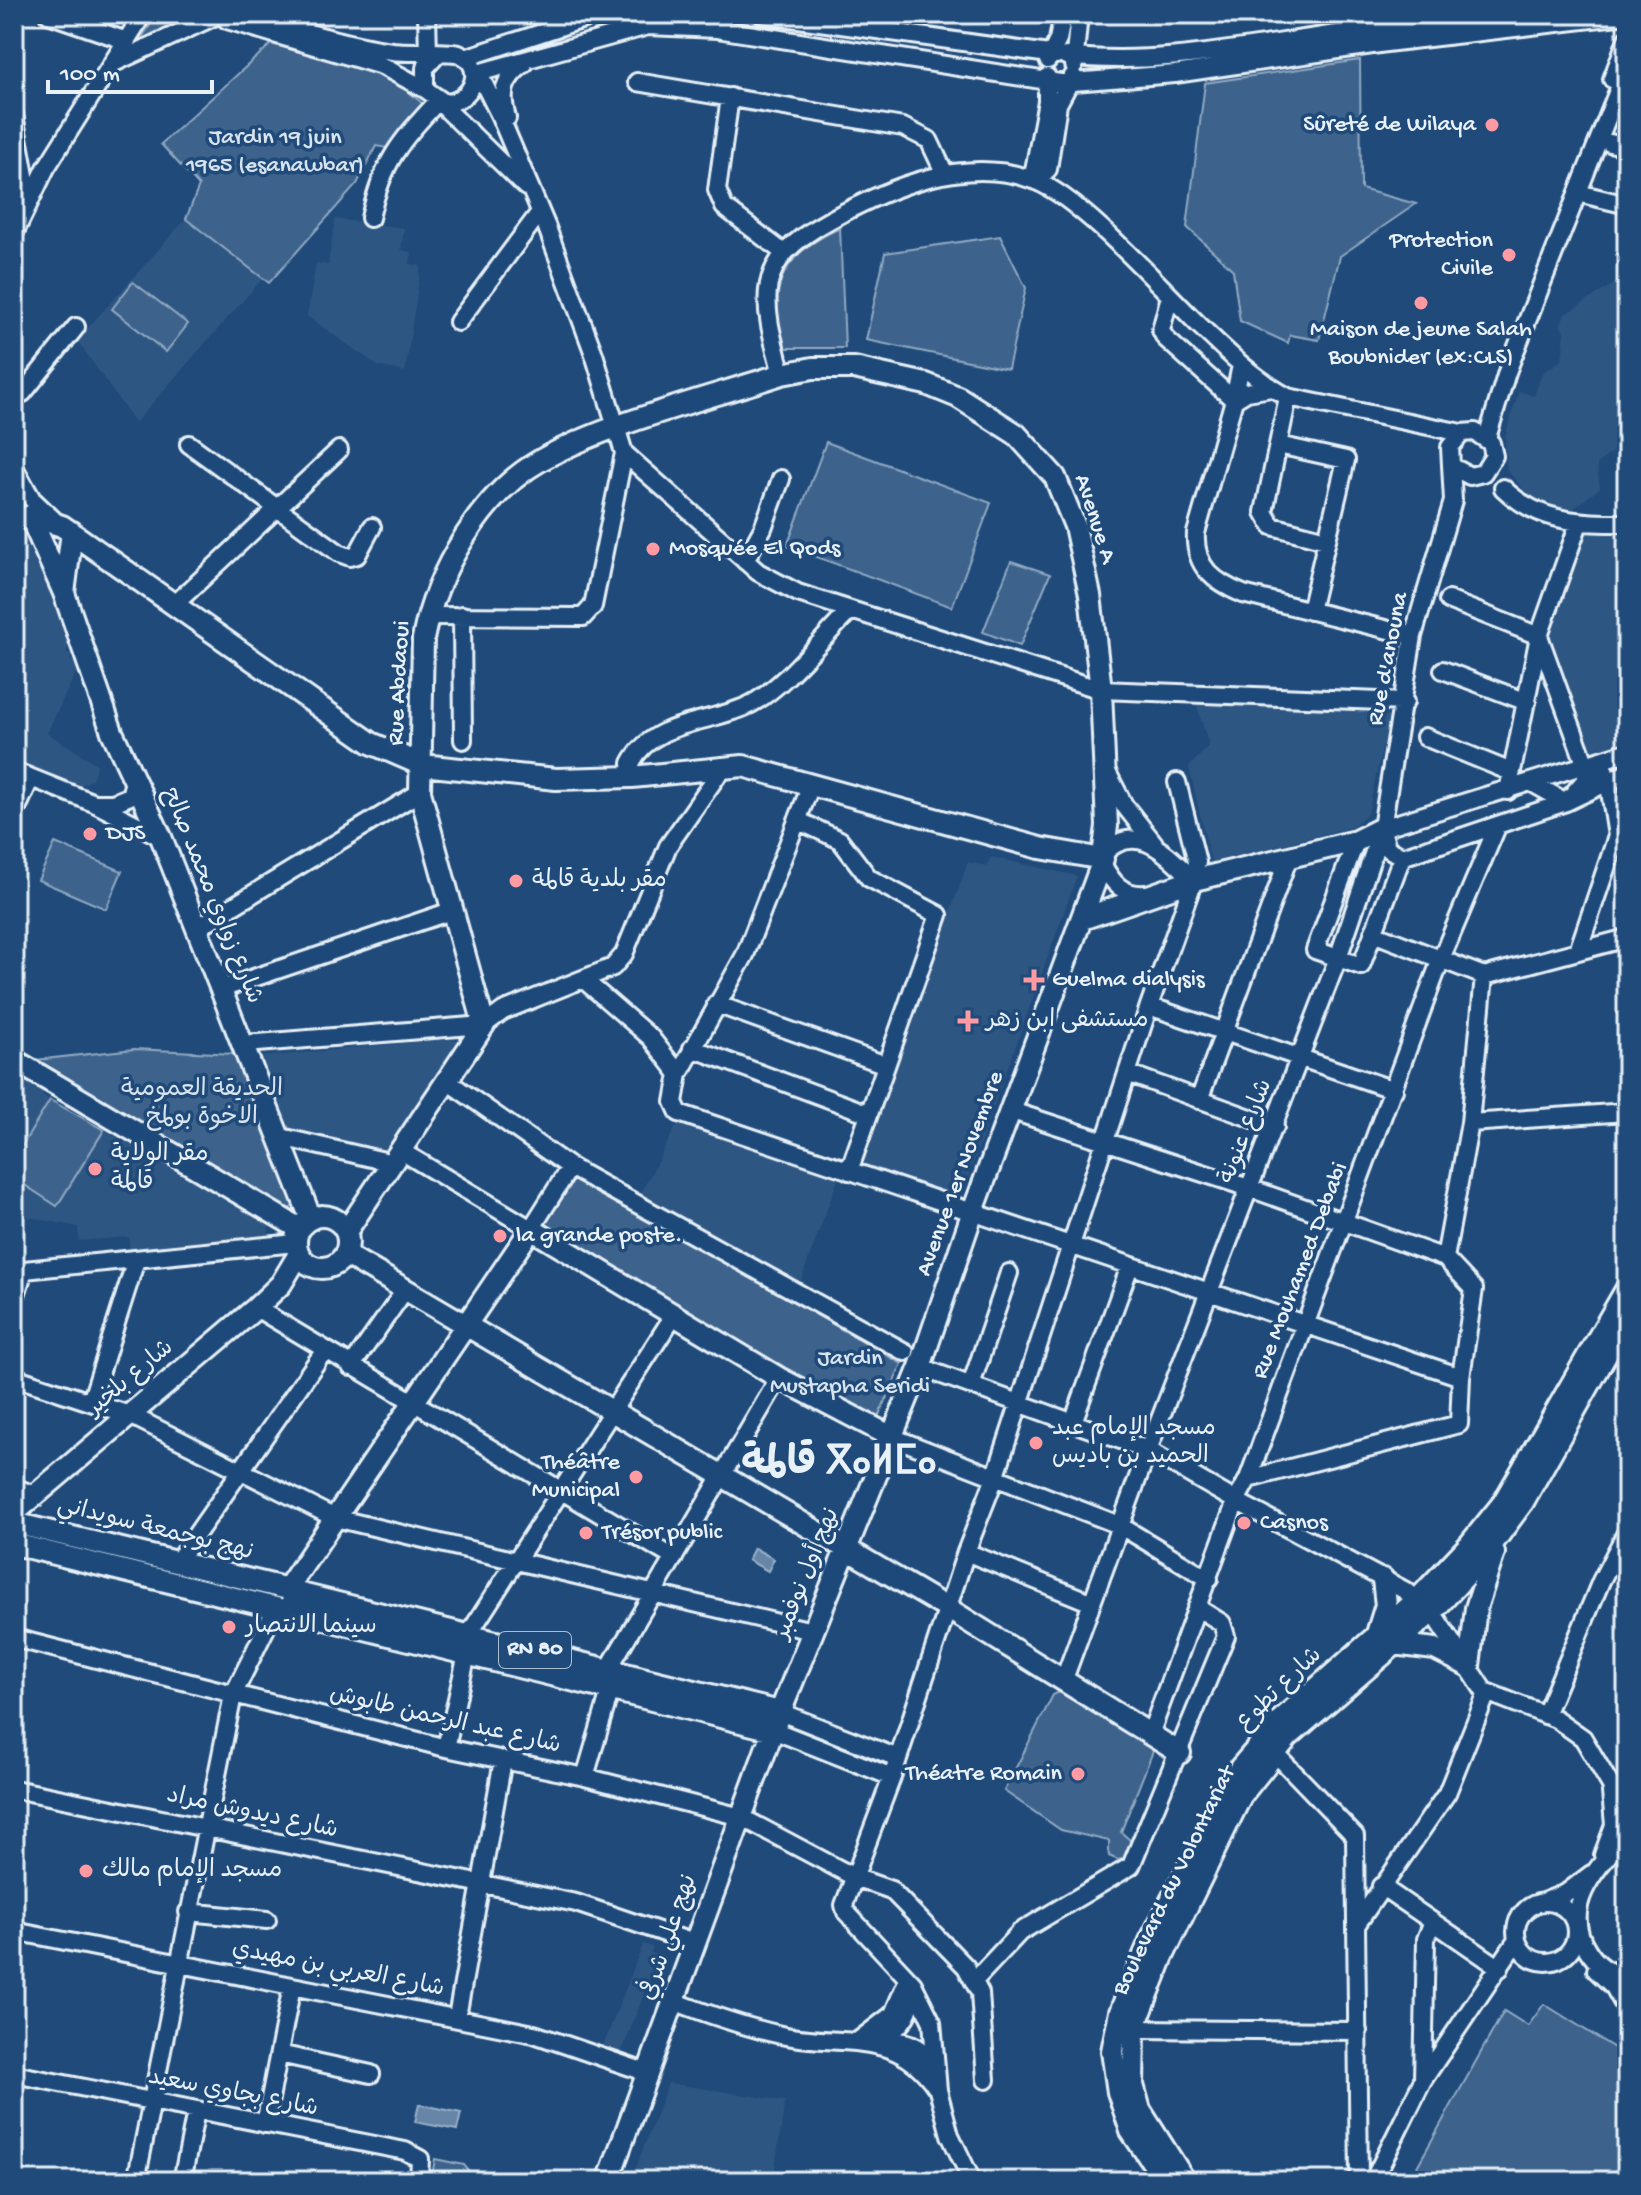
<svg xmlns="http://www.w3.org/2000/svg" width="1641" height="2195" font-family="'Gochi Hand','Playpen Sans Arabic','Noto Sans Tifinagh',sans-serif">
<rect width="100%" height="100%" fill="#1f4a7a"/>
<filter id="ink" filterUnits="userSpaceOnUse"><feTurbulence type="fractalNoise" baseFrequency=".0125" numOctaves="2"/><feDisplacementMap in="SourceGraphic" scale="16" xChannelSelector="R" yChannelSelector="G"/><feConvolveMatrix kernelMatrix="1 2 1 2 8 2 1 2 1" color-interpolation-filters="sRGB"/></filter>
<g filter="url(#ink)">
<path fill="#2e5683" d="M186,219L262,279L135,423L77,340Z
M335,219L404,228L401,250L412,252L410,264L421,266L405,372L378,366L307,316L316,263L328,265Z
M1627,276V385L1614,404L1627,423V440L1597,464L1600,488L1569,512L1533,501L1507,470L1505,437L1519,391L1534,396L1543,372L1562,360L1565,333L1560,325L1565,314Z
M14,513L71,641L66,653L72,655L70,660L80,664L47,733L97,764L92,780L79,786L68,787L14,764Z
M1627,529V747L1591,761L1543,639L1588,530Z
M1196,703L1378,707L1389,718L1368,813L1352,827L1211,862L1189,767L1209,746Z
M991,857L1077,876L960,1200L860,1165L968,862L986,866Z
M436,1040H463L389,1151L293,1137L262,1057Z
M14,1073L44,1090L42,1095L45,1097L270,1223L266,1244L130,1253L129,1237L79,1241L78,1227L14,1214Z
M678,1123L839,1176L798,1289L638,1198Z
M643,1944L653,1947L651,1953L659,1956L620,2056L602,2049Z
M668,2083L785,2101L773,2181H631Z"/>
<path fill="#3c628c" stroke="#92aac2" stroke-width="2" d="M165,14L184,18L140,40L153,21Z
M271,44L392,78L428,108L387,148L376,146L357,184L269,283L186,219L199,186L161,144Z
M1360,60L1361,189L1416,204L1340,256L1319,340L1290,335L1288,343L1240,321L1233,270L1187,227L1205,83Z
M840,228L845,348H784C766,287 782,254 840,228Z
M1000,236L1026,288L1008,369L866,340L885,253Z
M133,282L188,324L166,352L112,309Z
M826,442L991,503L952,607L787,546Z
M1011,561L1050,574L1020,646L983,632Z
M55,843L122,871L106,909L38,880Z
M134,1049L235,1054L300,1201L283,1214L36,1060Z
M50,1100L104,1130L57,1206L14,1178V1159Z
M576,1177L902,1364L874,1426L543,1228Z
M1068,1688L1157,1741L1121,1832L1133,1843L1125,1858L1118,1860L1109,1856V1841L1061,1830L1004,1791L1053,1695Z
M1544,2004L1627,2056V2181H1409L1504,2011L1528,2026Z
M435,2159L464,2165L477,2181H431Z"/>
<path fill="#6685a7" stroke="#9ab0c7" stroke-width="2" d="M754,1548L774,1559L768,1571L748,1560Z
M419,2104L461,2113L457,2130L415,2122Z"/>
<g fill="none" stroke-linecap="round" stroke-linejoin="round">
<g stroke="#e8f1f8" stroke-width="22">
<path id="minor" d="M48,14L127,41
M218,14C277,19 333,44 392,51C406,53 452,51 459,54C488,67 471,103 445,103L425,89V68L437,55
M427,14L428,54
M762,14L1056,55
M227,20L382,66L425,89
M1066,56C1159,67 1253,45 1345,33C1409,25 1474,23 1539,14
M465,58L599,14
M1048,60L1058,40L1063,14
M114,63L220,14
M1074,65L1079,14
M1047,77V101L1034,170L1036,181L1048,169L1058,104L1073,76
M1612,79L1627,39
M637,82L903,127L929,140L944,172
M730,97L717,190L724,207L784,253
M14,115L29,198
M507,118C500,93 503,79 525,63
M1610,143L1627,147
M1586,195L1627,205
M370,218C383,161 399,143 438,101L526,187
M14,234L46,168L143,14
M1170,296L1161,330L1165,338L1234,400L1241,365
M458,322L540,212
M782,374C762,300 751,263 828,221C889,187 966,154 1036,181C1083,200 1160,287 1199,325C1227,352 1254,379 1288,397L1462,433
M1271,388L1247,392L1234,400L1196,533C1194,567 1214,582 1243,594L1413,636
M14,393H23L76,327
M1288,397L1264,512L1272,526L1326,540
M1487,438L1507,372L1627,68
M189,444L339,553L350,557L357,555L372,527
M1278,445L1346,460L1310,611
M15,469L32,499L56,522
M1503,488C1539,523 1579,523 1627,523
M745,561L763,528L781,479
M1448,600L1539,636L1586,766
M175,604L339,450
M462,615L463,740
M428,616L583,617L593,606L624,453
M1443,670L1527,702
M1405,702L1101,690L798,593L758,572L624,453L594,354L546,225L499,114L482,80L474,74L648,26L717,29L1060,83L1175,74L1386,43L1627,15
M1425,737L1511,772
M1106,770L1124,805L1154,843
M14,771L94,803L161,837
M632,777L631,763C654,719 712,724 751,704C785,686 822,638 850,611
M1532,783L1566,802L1600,763
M1508,791L1539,636L1579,523
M96,803H113L130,796L135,778
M14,815L31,778
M797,820L840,840L869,878L939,915L849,1171
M1382,828L1627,752
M1382,830L1387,848L1402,857L1566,802L1627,773
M1356,841L1315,950L1361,966L1402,857
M1103,854C1138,819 1168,856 1194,880
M1102,863C1112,883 1123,896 1146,894
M197,928L420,792
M1373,933L1484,976L1627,938
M1578,951L1617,836L1609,785L1601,761
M584,980L651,1038L679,1074L674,1102L679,1113L1461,1377
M221,989L451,911
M716,1004L886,1065
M1149,1006L1394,1090
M244,1044L484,1025L503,1011L613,967L624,954L668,846L724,766
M692,1048L869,1114
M1127,1073L1275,1127
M679,1074L745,955L811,785
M447,1081L570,1167L905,1352
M1199,1100L1289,857
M1012,1111L1252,1189L1445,1258
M1470,1123L1627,1112
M281,1137L393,1163
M401,1151L531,1229L570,1167
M14,1271L296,1243
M14,1301L24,1270
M256,1308L674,1558
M351,1367L405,1290
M920,1367L1148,1450L1236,1501L1404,1590L1432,1612L1484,1691L1556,1719L1583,1738L1627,1813
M14,1377L130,1415L335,1518L812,1631
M971,1385L1009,1273
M91,1402L136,1260
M1073,1422L1130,1266
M892,1437L1119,1525L1209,1579
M1248,1479L1459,1424L1461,1377L1474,1289L1445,1258L1470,1123L1484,976
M14,1487L34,1495
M966,1552L1092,1603
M177,1562L325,1350
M469,1634L674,1315
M14,1638L446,1748L585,1777L741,1817L854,1877L891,1890L966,1967L980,1993L986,2080
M609,1668L779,1378
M1064,1679L1148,1450L1338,958L1382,828L1413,636L1453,501L1450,447L1462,433L1475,432L1491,443L1494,456L1483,473L1470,476L1453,467
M780,1712L898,1758
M1545,1715L1601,1581L1627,1531
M773,1730L892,1777
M1151,1732L1236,1501L1248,1479L1441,959L1497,827
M446,1748L467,1654
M1274,1752L1355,1836L1359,2181
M585,1777L611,1688
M14,1789L576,1903L694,1943
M1627,1834C1599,1866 1559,1905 1587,1949C1596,1964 1609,1974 1627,1977
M1603,1855L1614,1825L1611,1792
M1381,1886L1500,1968
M1543,1902L1566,1893L1591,1874
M1516 1932a30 30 0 1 1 60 0a30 30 0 1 1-60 0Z
M188,1912L267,1920
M1357,1924L1447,1793L1487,1693
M14,1931L534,2034L648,2073
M1596,1970L1614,1987L1627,2010
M974,1981L1020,1932L1131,1866L1226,1636L1222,1623L1198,1608
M676,2002C710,2015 745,2027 781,2035C841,2048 896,2027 936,2087
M457,2017L503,1760
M1134,2029L1358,2031
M859,2040L893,2014L908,1979
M881,2041C904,2039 920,2044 935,2063
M871,2042C898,2033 912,2017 913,1989
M279,2054L371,2074
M14,2074L405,2151L420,2159L419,2181
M1423,2080L1426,1939L1432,1924
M265,2124L292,1986
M136,2181L233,1695L276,1608
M182,2181L196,2111
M972,2181L950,2135L938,2090L932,2022L913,1984L846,1912L844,1905L892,1777L966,1552L996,1475L1149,1006L1194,880L1197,862L1177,782
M1373,2181L1423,2080L1517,1940"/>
</g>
<g stroke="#e8f1f8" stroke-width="26">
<path id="major" d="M30,516L62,526L371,743L422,765L556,779L632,777L743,766L1040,848L1103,859
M30,516L64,593L112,732L161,837L311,1219
M64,593L72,532
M1082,919L1194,880L1356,841L1382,828
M14,1060L300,1229
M296 1242a26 26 0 1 1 52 0a26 26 0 1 1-52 0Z
M346,1232L484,1025L420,792L423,639C436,572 481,494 541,460C607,423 709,398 782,374L813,368H854L926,384L958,397L1016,434L1055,477L1075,526L1090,595L1101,690L1107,826L1102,863L972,1214L920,1367L773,1730L608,2181
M345,1254L947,1608L1180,1753
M14,1513L256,1308L281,1284L299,1254
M14,1523L284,1588
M14,1544L276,1608
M287,1589L531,1229L779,1378L892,1437
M289,1591L780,1712
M284,1609L773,1730
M1376,1637L1386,1605L1383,1579
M1394,1644L1435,1649L1469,1666L1476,1608L1494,1553
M1165,2181L1131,2131L1118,2092L1112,2051L1120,2012L1150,1941L1240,1768L1282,1719L1418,1599L1469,1545L1503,1503L1627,1288
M1185,2181L1140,2110L1133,2085L1134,2029L1163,1956L1241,1796L1288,1737L1432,1612L1482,1558L1523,1502L1627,1318"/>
</g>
<use href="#minor" stroke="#1f4a7a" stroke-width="16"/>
<use href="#major" stroke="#1f4a7a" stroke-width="20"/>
</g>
</g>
<g fill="#ff9aa2" stroke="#1f4a7a" stroke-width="3">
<circle cx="1492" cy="125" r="8"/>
<circle cx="1509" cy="255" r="8"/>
<circle cx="1421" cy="303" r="8"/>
<circle cx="653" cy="549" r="8"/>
<circle cx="90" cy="834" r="8"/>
<circle cx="516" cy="881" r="8"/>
<path d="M1030 968h8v8h8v8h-8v8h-8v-8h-8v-8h8z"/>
<path d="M964 1009h8v8h8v8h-8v8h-8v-8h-8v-8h8z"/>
<circle cx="95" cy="1169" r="8"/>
<circle cx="500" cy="1236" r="8"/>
<circle cx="1036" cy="1443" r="8"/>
<circle cx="636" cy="1477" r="8"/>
<circle cx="1244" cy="1523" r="8"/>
<circle cx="586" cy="1533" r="8"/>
<circle cx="229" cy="1627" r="8"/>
<circle cx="1078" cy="1774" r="8"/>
<circle cx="86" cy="1871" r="8"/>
</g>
<g text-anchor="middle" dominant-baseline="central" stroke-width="7" stroke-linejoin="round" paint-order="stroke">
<rect fill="#1f4a7a" stroke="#acbfd2" stroke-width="2" x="499" y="1632" width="72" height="36" rx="6"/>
<g font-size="22" font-weight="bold" fill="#e8f1f8">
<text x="535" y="1650">RN 80</text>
</g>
<g font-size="24" fill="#e8f1f8" stroke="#1f4a7a" text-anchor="start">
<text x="1476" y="125" text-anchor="end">Sûreté de Wilaya</text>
<text x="1493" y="241" text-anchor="end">Protection<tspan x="1493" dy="28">Civile</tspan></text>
<text x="1421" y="330" text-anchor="middle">Maison de jeune Salah<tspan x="1421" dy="28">Boubnider (ex:CLS)</tspan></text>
<text x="669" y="549">Mosquée El Qods</text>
<text x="106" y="834">DJS</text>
<text x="532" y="881">مقر بلدية قالمة</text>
<text x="1052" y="980">Guelma dialysis</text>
<text x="986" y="1021">مستشفى ابن زهر</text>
<text x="111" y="1155">مقر الولاية<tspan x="111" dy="28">قالمة</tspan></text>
<text x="516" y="1236">la grande poste.</text>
<text x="1052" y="1429">مسجد الإمام عبد<tspan x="1052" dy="28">الحميد بن باديس</tspan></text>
<text x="620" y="1463" text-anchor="end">Théâtre<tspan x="620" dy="28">Municipal</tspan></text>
<text x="1260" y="1523">Casnos</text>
<text x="602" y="1533">Trésor public</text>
<text x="245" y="1627">سينما الانتصار</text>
<text x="1062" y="1774" text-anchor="end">Théatre Romain</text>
<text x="102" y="1871">مسجد الإمام مالك</text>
</g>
<g font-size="24" fill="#d7e3ed" stroke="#1f4a7a">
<text x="275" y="138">Jardin 19 juin<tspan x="275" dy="28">1965 (esanawbar)</tspan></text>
<text x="202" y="1090">الحديقة العمومية<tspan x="202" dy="28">الاخوة بولمخ</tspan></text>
<text x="850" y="1359">Jardin<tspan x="850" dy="28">Mustapha Seridi</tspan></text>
</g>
<g font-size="24" fill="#e8f1f8" stroke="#1f4a7a">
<text transform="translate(1094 519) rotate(72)">Avenue A</text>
<text transform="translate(1389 659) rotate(-79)">Rue d'anouna</text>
<text transform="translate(400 683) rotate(-87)">Rue Abdaoui</text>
<text transform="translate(211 896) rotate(68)">شارع زواوي محمد صالح</text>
<text transform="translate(1247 1132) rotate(-69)">شارع عنونة</text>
<text transform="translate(961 1174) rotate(-70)">Avenue 1er Novembre</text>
<text transform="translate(1301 1271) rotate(-69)">Rue Mouhamed Debabi</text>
<text transform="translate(131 1379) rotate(-40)">شارع بلخير</text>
<text transform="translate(155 1530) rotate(14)">نهج بوجمعة سويداني</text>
<text transform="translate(808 1574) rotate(-68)">نهج أول نوفمبر</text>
<text transform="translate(1280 1690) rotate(-44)">شارع تطوع</text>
<text transform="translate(445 1721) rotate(13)">شارع عبد الرحمن طابوش</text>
<text transform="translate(252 1814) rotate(12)">شارع ديدوش مراد</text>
<text transform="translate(1175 1881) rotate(-64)">Boulevard du Volontariat</text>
<text transform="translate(670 1938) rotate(-71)">نهج علي شرفي</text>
<text transform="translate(338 1970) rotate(11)">شارع العربي بن مهيدي</text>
<text transform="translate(233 2094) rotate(11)">شارع بجاوي سعيد</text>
</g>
<g font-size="40" font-weight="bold" fill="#e8f1f8" stroke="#1f4a7a">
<text x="839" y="1465">قالمة ⴳⴰⵍⵎⴰ</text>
</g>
</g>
<rect width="1641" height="2195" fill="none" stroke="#1f4a7a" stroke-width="48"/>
<rect x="24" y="24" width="1593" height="2147" fill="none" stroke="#e8f1f8" stroke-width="3" filter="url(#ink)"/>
<path d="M48 80v12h164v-12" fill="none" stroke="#e8f1f8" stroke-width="4"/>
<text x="60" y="80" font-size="24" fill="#e8f1f8" stroke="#1f4a7a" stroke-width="6" paint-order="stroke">100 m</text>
</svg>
